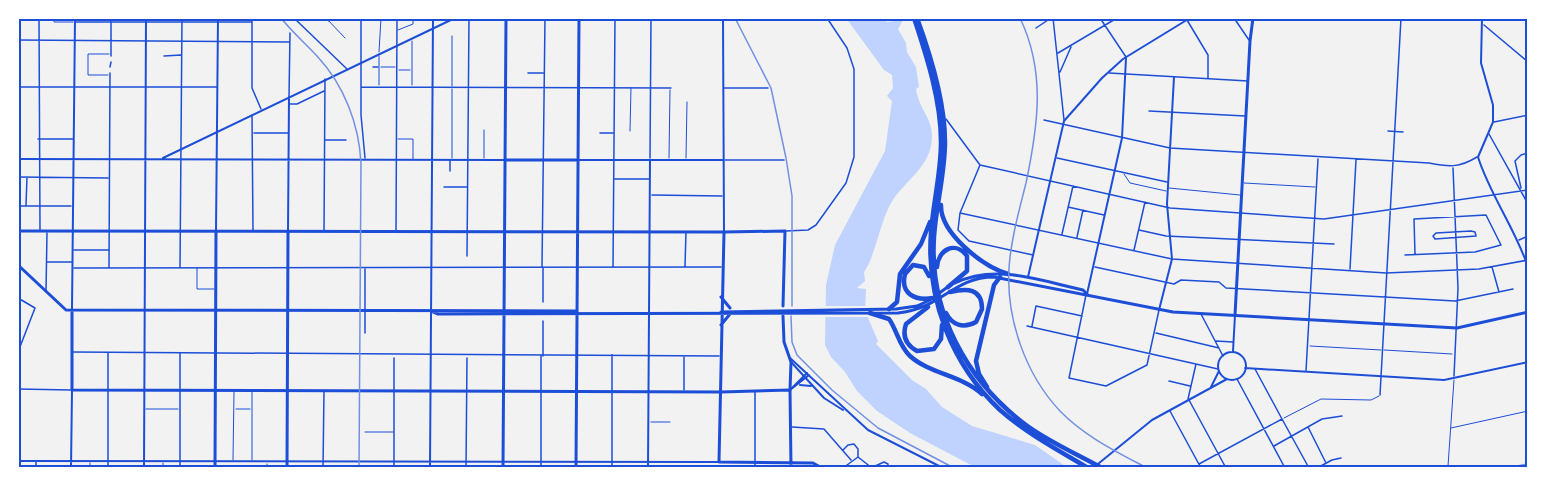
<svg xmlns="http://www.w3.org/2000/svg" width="1546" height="486" font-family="'Space Grotesk',sans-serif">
<rect width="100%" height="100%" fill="#f2f2f2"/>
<path fill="#bfd3fe" d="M846,18H883L887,22L903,20L898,29L906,43L907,52L916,67L919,87L916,89C919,110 933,118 932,138C931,167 904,181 891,203C880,222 875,257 864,272L865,281L857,288L866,289L865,311L878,341L876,344L912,380L926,389L942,407L972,426L1035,445L1068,468H979L969,464L910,433L877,411L857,391L845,372L831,357L825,345L826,285L835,245L885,151L892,101L887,96L893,88L892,75L884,70Z"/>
<path fill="#f2f2f2" d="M822,306H869L868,310L873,317H822Z"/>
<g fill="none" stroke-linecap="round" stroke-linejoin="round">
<path stroke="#1d4ed8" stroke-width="1" d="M54,18V22H73
M326,18L345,38
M398,30L413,24V18
M379,52L381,18
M381,67H395
M399,70H410
M108,75H88V54H109
M379,85V56
M412,85V41
M452,86V36
M452,89V158
M484,130V158
M630,131L631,88
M398,139H413V159
M669,158L670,90
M686,158L687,102
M1124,174L1130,183L1166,191
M1244,183L1315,187
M1169,188L1240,195
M197,268V289H214
M1310,346L1381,350
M1384,350L1452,354
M146,409H178
M236,409H250
M1284,418L1321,399L1371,400L1379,396
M651,422H670
M1451,428L1528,411
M365,432H393
M233,460L234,392
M252,460V392
M90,463V468
M1448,466L1454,380
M163,468V463
M267,468V464"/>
<path stroke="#1d4ed8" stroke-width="1.5" d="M1388,131L1403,132
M543,268V302
M543,321V356"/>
<path stroke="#1d4ed8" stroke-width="1.5" d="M39,18L40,230
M252,18V88L261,109
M294,18L347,69
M361,18V115L365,158
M1053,18L1064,120
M1100,18L1126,57
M1234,18L1249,40
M1187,20L1208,55V78
M329,21V18
M76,22H252
M1484,25L1528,62
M1036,28L1051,18
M18,40L289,42
M1058,53L1117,18
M111,56V18
M164,56L181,55
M110,67L111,62
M373,67H378
M1060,72L1071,47
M528,73H543
M1109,73L1248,81
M18,87H217
M361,87L671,88
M724,88H768
M289,97L290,33
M290,104H297L324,91
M1149,111L1245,116
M252,115L253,231
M946,119L980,165L960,213L958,230L969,241L1033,255
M1044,120L1170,148L1429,163C1449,167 1459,168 1477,157
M1494,122L1528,115
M254,133H288
M600,133H613
M1489,134L1528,204
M38,139H73
M325,140H346
M650,158L651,18
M1057,158L1167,182
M725,160H784
M980,165L1170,208L1324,219L1528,190
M1453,168L1458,288L1454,376
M450,171V160
M18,177L108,178
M614,179H649
M444,187H467
M1521,188L1515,161L1521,155L1528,153
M652,195L722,196
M26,205L27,177
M18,206H71
M1068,207L1104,215
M960,213L1172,259L1386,273L1479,269L1528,260
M1139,230L1166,236L1334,244
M324,231L325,79
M396,231L397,18
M786,231L808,230L816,225L846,183L854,157V69L847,48L827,18
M1471,231L1475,232L1476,236L1435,239L1433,236L1436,233Z
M1062,234L1073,186
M1077,237L1083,210
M1519,240L1528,236
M74,250H108
M1134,250L1145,202
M1405,255L1475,252L1501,245L1486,215L1414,219L1415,254
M467,256L469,18
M47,262H72
M685,266L686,232
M109,267L110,73
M542,267L545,18
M613,267L615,18
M1095,267L1174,284L1181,280L1219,282L1226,288L1455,301L1513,289
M1492,267L1499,292
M74,268L721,267
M180,268L182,18
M1350,269L1356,160
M46,291L47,233
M1086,295L1069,378L1106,386L1147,365L1159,310
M18,298L35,308L18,352
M1201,314L1223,356
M1027,326L1218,369
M1032,326L1036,306L1082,316
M365,333V268
M1156,333L1219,348
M1216,341L1233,342
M73,352L719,356
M394,358V468
M1306,371L1318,159
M1237,379L1285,468
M1169,381L1190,386
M18,389L71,390
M684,390V356
M1380,395L1401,18
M1188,399L1196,364
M1189,400L1226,468
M1170,411L1201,468
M1282,419L1309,468
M792,427L824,429L851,460
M1308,427L1326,463
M1274,446L1322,419L1342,416
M843,450L848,445L854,444L858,449V457
M1199,464L1282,419L1255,369
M873,467L884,462L888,464L887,468
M36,468V462
M108,468V353
M180,468V353
M323,468L324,391
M466,468L467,358
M541,468V356
M612,468V355
M755,468V391
M843,468L858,457L872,468
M1317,468L1332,460L1341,458"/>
<path stroke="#1d4ed8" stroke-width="2" d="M723,18L724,232
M1482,18L1481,63L1493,105V122L1478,157C1490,195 1515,228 1528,267
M163,158L455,18
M18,159L504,160
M578,160H722
M216,231L218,18
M288,232L289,97
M1028,277L1064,121L1102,78L1123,59L1190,18
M1087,294L1122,138L1126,58
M72,309L75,18
M1159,310L1172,259L1167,204L1174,77
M1233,351L1235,315
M1218 366a14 14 0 1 1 28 0a14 14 0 1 1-28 0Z
M790,358L868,430L943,468
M791,362L824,398L843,410
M1245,368L1444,380L1528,362
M800,385L811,386
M1211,387L1219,371
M790,390L809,375
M790,390L807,373
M18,461L719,462
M71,468L72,390
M144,468L146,18
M430,468L433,18
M648,468L650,160
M1093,468L1152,420L1227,379"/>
<path stroke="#1d4ed8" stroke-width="3" d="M724,232L785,231L783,306
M1235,315L1250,41L1253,18
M783,316L784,342L791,362L790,390
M215,468L216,231
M287,468L288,232"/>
<path stroke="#1d4ed8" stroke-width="3" d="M505,160H578
M18,231L724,232L719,462L813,463L822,468
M18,265L66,310L575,311
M955,283C996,263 1041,281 1083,290L1087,294
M938,294L949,286
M721,297L730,308
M72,310V390L721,392L790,390L791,468
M431,311L438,314L898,313C941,309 953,277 994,277L1173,312L1457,328L1528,312
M721,312L896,309L917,306L930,300
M721,325L730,314
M503,468L506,18
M576,468L579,18"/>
<path stroke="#1d4ed8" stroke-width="4.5" d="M914,18C927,57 941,101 941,142C941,173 933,203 931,233C926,299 952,365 1000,410C1026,433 1058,450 1088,468
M917,18C931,56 945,101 945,142C945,174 936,205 934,237C929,312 967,381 1026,425C1049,442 1077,454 1102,468
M941,205C940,233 982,266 1008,274
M937,267C938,250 955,240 967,256V271L948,287
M929,276L924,267L913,265L905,274C900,294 915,301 933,298
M928,307L906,324C902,336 906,345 917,351L934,349L941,339L942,325
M889,309L897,302L900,274L921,244L930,222
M870,313L889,319C897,330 899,346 910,356C930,374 961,375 982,394
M946,313C952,325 963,329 976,322L982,309C982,288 967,288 950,292
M987,387L979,374L976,361L994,285L1000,277"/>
<path stroke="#7290e2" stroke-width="1.5" d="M281,18C292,32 305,43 317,56C344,85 359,124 361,163L359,468
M735,18L771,88L786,158L792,196V306
M1020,18C1046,72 1038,126 1026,183C1019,211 1011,239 1009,268C1006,318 1025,374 1060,411C1084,436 1117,452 1147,468
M791,316L792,342L797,355L832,390L878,428L954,468
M1507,468L1528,464"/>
</g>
<rect width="1546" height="486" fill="none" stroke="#ffffff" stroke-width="39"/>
<rect x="20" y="20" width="1506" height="446" fill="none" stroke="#1d4ed8" stroke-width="2"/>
</svg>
